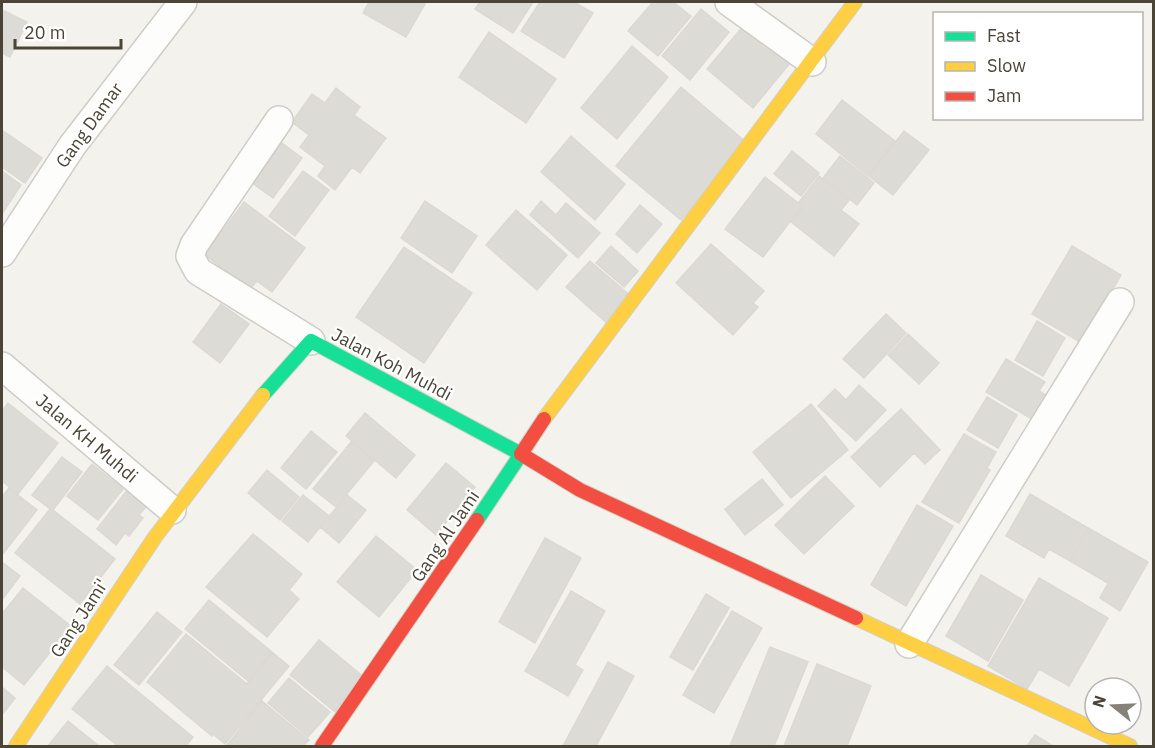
<svg xmlns="http://www.w3.org/2000/svg" width="1155" height="748" font-family="'IBM Plex Sans',sans-serif">
<rect width="100%" height="100%" fill="#f3f2ed"/>
<path fill="#dddbd5" stroke="#dcd9d2" stroke-width="1.5" d="M369,2H426L406,37L363,13Z
M480,2H533L513,33L475,9Z
M540,2H574L593,13L564,58L521,31Z
M653,2H673L691,16L658,56L628,31Z
M701,9L729,32L690,80L662,56Z
M2,10L27,22L10,57L2,53Z
M744,25L790,63L753,108L707,69Z
M489,32L556,79L526,123L459,77Z
M632,46L668,77L617,139L581,108Z
M681,87L746,142L681,220L616,166Z
M336,88L360,107L354,115L386,138L360,173L352,167L335,190L318,176L325,166L300,147L309,135L292,122L312,94L325,103Z
M842,100L895,141L868,176L816,134Z
M2,130L42,158L25,183L2,167Z
M904,131L929,150L893,195L869,176Z
M571,136L625,184L595,220L541,172Z
M282,143L302,158L273,198L252,183Z
M792,151L819,173L801,196L774,174Z
M840,156L874,183L857,205L823,178Z
M2,171L21,185L2,214Z
M303,171L329,190L295,236L269,216Z
M819,176L849,200L841,210L859,224L834,256L791,222L804,206L799,202Z
M765,177L802,206L763,257L725,229Z
M425,201L477,236L452,273L401,238Z
M541,201L556,215L566,203L600,233L578,258L530,215Z
M244,202L305,248L272,292L257,281L250,289L205,255Z
M640,205L662,224L637,253L616,234Z
M516,210L567,255L537,290L486,245Z
M711,244L764,291L753,303L758,307L733,335L676,283Z
M611,246L638,271L624,287L596,263Z
M1072,246L1121,275L1082,343L1032,314Z
M404,247L472,293L424,363L356,317Z
M590,261L633,298L609,325L566,287Z
M221,304L249,324L220,363L193,342Z
M886,314L906,333L864,378L843,359Z
M1037,321L1065,338L1043,376L1015,360Z
M908,334L939,363L919,384L888,355Z
M1006,359L1045,382L1039,391L1051,398L1037,422L986,392Z
M859,385L886,410L856,441L818,406L835,389L846,400Z
M987,397L1017,415L998,448L967,430Z
M8,403L58,443L18,494L2,481V411Z
M811,404L848,450L791,498L753,452Z
M901,409L940,450L925,464L914,453L880,487L851,457Z
M365,413L415,455L396,478L346,436Z
M311,431L337,452L306,489L281,468Z
M964,434L996,452L987,468L990,470L959,523L922,502Z
M351,442L374,461L336,507L313,489Z
M62,457L82,472L53,510L115,559L80,604L15,553L50,509L32,495Z
M446,463L475,487L436,535L407,510Z
M92,464L123,489L98,520L67,496Z
M267,470L299,497L280,520L248,493Z
M825,476L854,506L804,554L775,525Z
M762,479L783,505L745,535L725,509Z
M9,488L37,510L2,555V497Z
M128,489L148,504L139,515L143,518L129,536L125,533L116,545L97,529Z
M1030,494L1088,528L1070,561L1049,549L1044,558L1006,536Z
M303,495L329,516L308,542L282,521Z
M347,495L366,510L339,543L320,527Z
M917,505L953,526L906,606L871,585Z
M1088,528L1148,562L1120,611L1100,598L1108,583L1070,561Z
M253,534L302,574L289,590L299,599L267,637L206,587Z
M376,536L417,570L379,617L337,582Z
M545,538L581,558L535,643L499,622Z
M2,562L20,576L2,600Z
M981,575L1023,600L988,661L946,636Z
M1039,578L1108,618L1069,686L1039,669L1027,689L988,666Z
M23,588L71,626L24,685L2,667V614Z
M571,591L605,611L575,665L583,670L568,696L525,671Z
M706,594L729,608L693,670L670,657Z
M209,600L272,652L248,681L185,629Z
M732,611L762,628L714,713L683,695Z
M157,612L182,632L139,685L114,665Z
M186,634L247,684L273,653L289,666L225,744L213,734L212,736L147,682Z
M319,640L364,677L335,712L290,675Z
M770,647L808,662L774,746H730Z
M608,662L634,676L596,746H563Z
M817,664L871,686L847,746H784Z
M107,666L193,737L186,746H118L72,709Z
M289,678L330,712L308,737L268,703Z
M2,687L15,698L2,715Z
M262,701L309,740L303,746L227,745Z
M68,721L99,746H48Z
M1035,735L1053,746H1027Z"/>
<g fill="none" stroke-linecap="round" stroke-linejoin="round">
<g stroke="#cfcdc7" stroke-width="30">
<path id="street" d="M729,2L812,62
M279,120L194,245L190,256L198,271L311,341
M2,253L72,146L183,2
M2,366L172,510
M909,644L1120,302"/>
</g>
<g stroke="#d3d0c3" stroke-width="16">
<path id="fast" d="M263,395L311,341L521,454L477,520"/>
</g>
<g stroke="#d3d0c3" stroke-width="16">
<path id="slow" d="M544,419L855,2
M856,618L1130,746
M16,746L155,537L263,395"/>
</g>
<g stroke="#d3d0c3" stroke-width="16">
<path id="jam" d="M544,419L521,454L580,490L856,618
M322,746L477,520"/>
</g>
<use href="#street" stroke="#fdfdfc" stroke-width="27"/>
<use href="#fast" stroke="#16e098" stroke-width="14"/>
<use href="#slow" stroke="#ffcf43" stroke-width="14"/>
<use href="#jam" stroke="#f24e42" stroke-width="14"/>
</g>
<g text-anchor="middle" dominant-baseline="central" stroke-width="4.5" stroke-linejoin="round" paint-order="stroke">
<g font-size="18" fill="#4b4537" stroke="#fff">
<text transform="translate(89 125) rotate(-54)">Gang Damar</text>
<text transform="translate(392 364) rotate(28)">Jalan Koh Muhdi</text>
<text transform="translate(87 438) rotate(40)">Jalan KH Muhdi</text>
<text transform="translate(445 536) rotate(-56)">Gang Al Jami</text>
<text transform="translate(79 618) rotate(-57)">Gang Jami'</text>
</g>
</g>
<rect width="1155" height="748" fill="none" stroke="#4b4537" stroke-width="6"/>
<rect x="933" y="12" width="210" height="108" fill="#ffffff" stroke="#b7b5af" stroke-width="1.5"/>
<rect x="945" y="32" width="30" height="9" fill="#16e098" stroke="#b7b5af" stroke-width="1.5"/>
<text x="987" y="42" font-size="18" fill="#4b4537">Fast</text>
<rect x="945" y="62" width="30" height="9" fill="#ffcf43" stroke="#b7b5af" stroke-width="1.5"/>
<text x="987" y="72" font-size="18" fill="#4b4537">Slow</text>
<rect x="945" y="92" width="30" height="9" fill="#f24e42" stroke="#b7b5af" stroke-width="1.5"/>
<text x="987" y="102" font-size="18" fill="#4b4537">Jam</text>
<g transform="translate(1113 706) rotate(288)"><circle r="28" fill="#ffffff" stroke="#b7b5af" stroke-width="1.5"/>
<path d="M0-4.5L10 22L0 15L-10 22Z" fill="#868277"/>
<text y="-9" font-size="16" font-weight="bold" text-anchor="middle" fill="#4b4537">N</text>
</g>
<path d="M15 39v9h106v-9" fill="none" stroke="#4b4537" stroke-width="3"/>
<text x="24" y="39" font-size="18" fill="#4b4537" stroke="#ffffff" stroke-width="4.5" paint-order="stroke">20 m</text>
</svg>
